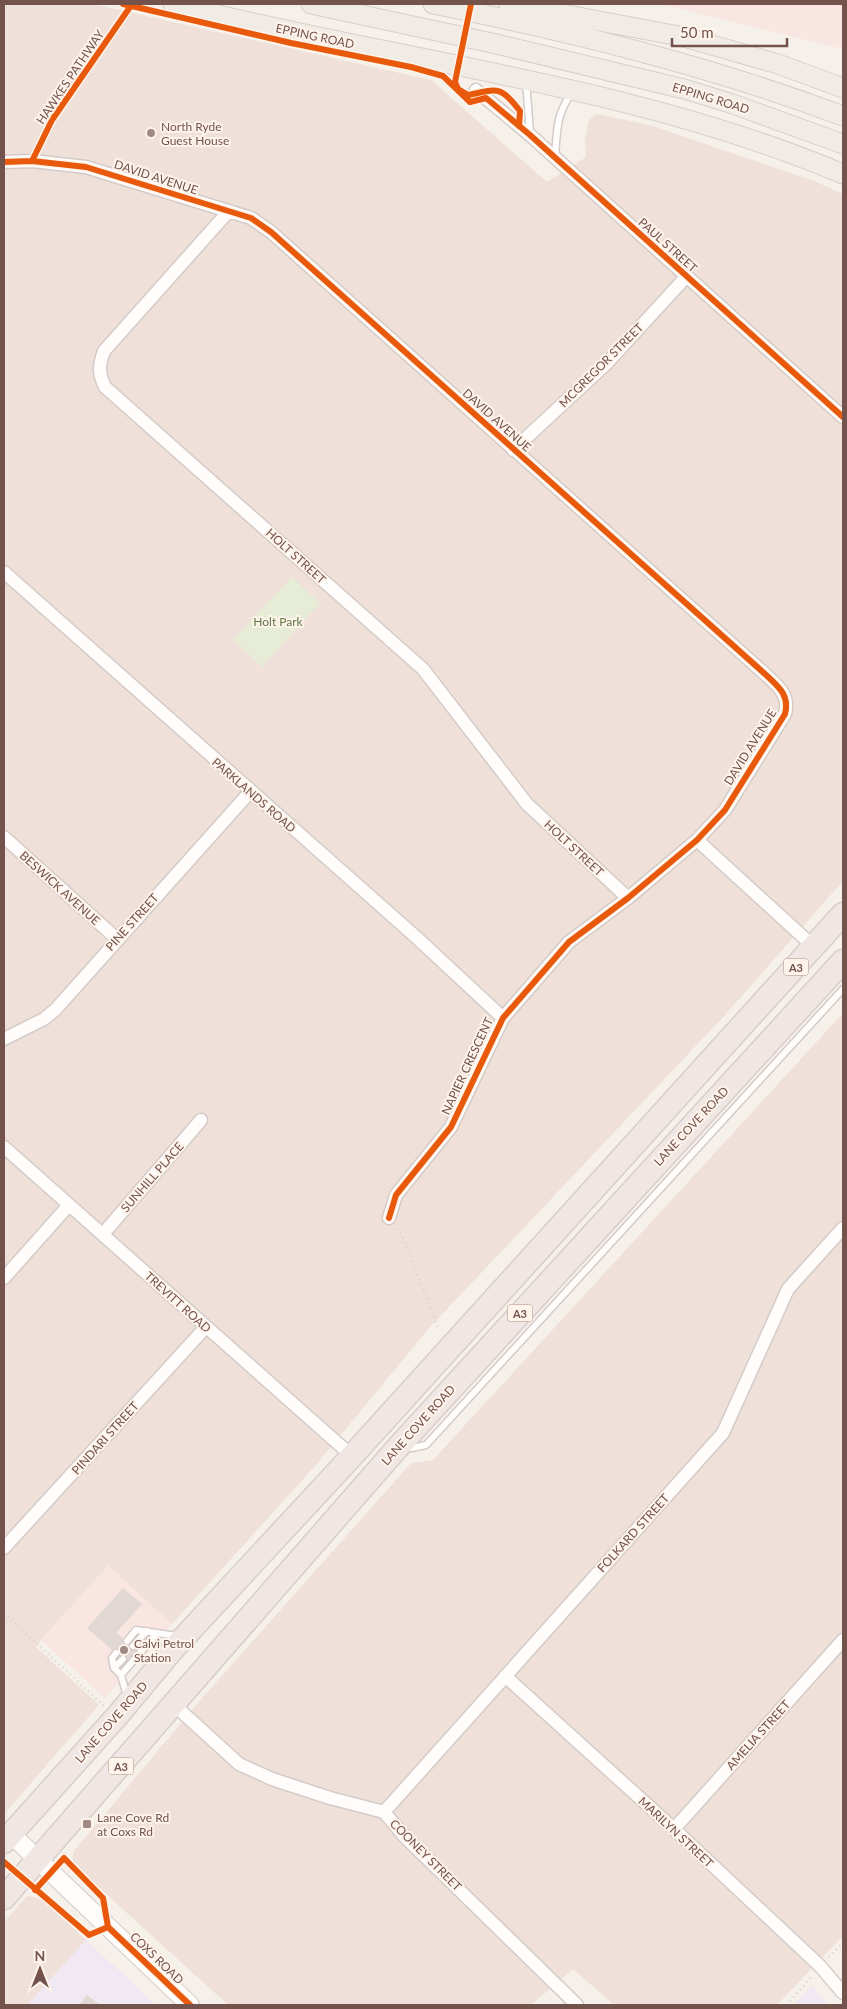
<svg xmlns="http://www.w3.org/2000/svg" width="847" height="2009" font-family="Lato,sans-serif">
<rect width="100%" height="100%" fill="#f6f0eb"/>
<path fill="#efe1d9" d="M4,4H93L431,80L547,182L586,157L585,140L589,120L597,114L653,126L814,181L843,194V881L726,1014L430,1327L316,1465L172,1624L108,1566L41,1640L36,1647L99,1705L4,1814Z
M843,1013V1936L777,2005H614L573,1969L531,2005H228L73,1864V1852L203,1697L411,1463L433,1460Z
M27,1896L42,1899L86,1940L27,2005H4V1922Z"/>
<path fill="#f9e6e2" d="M660,4H843V49Z
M108,1566L172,1624L105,1698L41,1640Z"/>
<path fill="#f0e8f2" d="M86,1940L156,2005H27Z
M812,1986L829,2005H794Z"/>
<path fill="#e6ecd6" d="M292,577L320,603L262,667L233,640Z"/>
<path fill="#e2d8d3" d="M123,1588L142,1604L116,1633L137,1650L126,1662L87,1628Z
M87,1995L100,2005H79Z"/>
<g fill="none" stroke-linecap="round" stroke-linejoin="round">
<g stroke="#d4cbc8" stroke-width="9">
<path id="lane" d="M526,81L530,133
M555,157C557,130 556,115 572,92
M406,1447L412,1448L426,1445L843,989
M127,1641L136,1630L177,1636
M133,1646L147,1631
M116,1653L112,1658L114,1668L121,1675L127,1696
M114,1668L123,1659
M121,1675L157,1633"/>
</g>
<g stroke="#d4cbc8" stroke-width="15">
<path id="street" d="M476,90L530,135L843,417
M4,162L32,161L86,167L251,218L271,232L765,674C778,686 790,695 785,714L725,810L697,840L628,898L569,942L503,1018L451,1127L396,1195L389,1218
M228,212L104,351C99,365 98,373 105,387L423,669L527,804L628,898
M513,450L607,363L686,277
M4,572L416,937L503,1018
M4,837L117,939
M697,840L814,947
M4,1039L44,1019L55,1010L250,792
M4,1147L352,1456
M103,1234L201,1120
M4,1278L69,1205
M4,1548L206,1327
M505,1676L674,1829L820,1966L843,1993
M172,1703L239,1764L272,1779L330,1798L384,1812L404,1836L577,2005
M384,1812L723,1433L788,1289L843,1228
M674,1829L843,1640"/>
</g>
<g stroke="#d5cbc8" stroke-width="20">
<path id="secondary" d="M11,1834L190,2005"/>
</g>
<g stroke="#d8cdca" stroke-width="21">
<path id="primary" d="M173,4C396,61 630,84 843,174
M311,4L492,43L684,89L730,103L843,144
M433,4C572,32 710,66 843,116
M509,4L684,37L778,64L843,88"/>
</g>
<g stroke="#d8cdca" stroke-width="25">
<path id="highway" d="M4,1842L118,1715L174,1648L352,1456L843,914
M4,1898L399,1446L843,961"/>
</g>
<path stroke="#dad0ce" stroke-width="2.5" stroke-dasharray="1 4" stroke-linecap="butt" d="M397,1229L402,1236L438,1327
M4,1613L104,1706
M829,1957L843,1943
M787,2005L812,1976"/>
<use href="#lane" stroke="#fefdfc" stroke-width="6"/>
<use href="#street" stroke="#fefdfc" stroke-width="12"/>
<use href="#secondary" stroke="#fefdfc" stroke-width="18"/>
<use href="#primary" stroke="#f1ebe6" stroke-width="19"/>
<use href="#highway" stroke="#f0e7e5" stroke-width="22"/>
<path stroke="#dad0ce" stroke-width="2.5" stroke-dasharray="1 4" stroke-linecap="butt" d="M471,4L455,82L458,89L468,95L488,89L507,94"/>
<g stroke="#fef4ec" stroke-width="9">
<path id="cycleway" d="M123,4L291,43L411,67L443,76L470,102L486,98L530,135L843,417
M471,4L455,82L458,89L468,95C498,89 500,85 520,111L519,126
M32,161L52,120L130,7
M4,162L32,161L86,167L251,218L271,232L765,674C778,686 790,695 785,714L725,810L697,840L628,898L569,942L503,1018L451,1127L396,1195L389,1218
M4,1862L89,1935L108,1927
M35,1890L64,1858L103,1898L108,1927
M108,1927L190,2005"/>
</g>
<use href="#cycleway" stroke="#e8590c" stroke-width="6"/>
</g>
<g fill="#a18a84" stroke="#fef4ec" stroke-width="2">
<circle cx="151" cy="133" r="5"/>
<circle cx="124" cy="1650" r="5"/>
<rect x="82" y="1819" width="10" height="10" rx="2.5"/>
</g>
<g text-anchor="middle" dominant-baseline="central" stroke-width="4" stroke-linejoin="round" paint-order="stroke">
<g fill="#fef4ec" stroke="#9d837c" stroke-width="1">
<rect x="783.5" y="958.5" width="25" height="17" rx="4"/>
<rect x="507.5" y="1304.5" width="25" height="17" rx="4"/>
<rect x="108.5" y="1757.5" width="25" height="17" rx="4"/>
</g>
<g font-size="11" font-weight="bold" fill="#73534c">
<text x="796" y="967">A3</text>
<text x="520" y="1313">A3</text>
<text x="121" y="1766">A3</text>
</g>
<g font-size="12" fill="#73534c" stroke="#fef4ec">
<text transform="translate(315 36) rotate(12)">EPPING ROAD</text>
<text transform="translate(70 77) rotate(-56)">HAWKES PATHWAY</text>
<text transform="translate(711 98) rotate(17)">EPPING ROAD</text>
<text transform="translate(156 177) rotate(18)">DAVID AVENUE</text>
<text transform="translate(668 245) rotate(42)">PAUL STREET</text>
<text transform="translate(601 365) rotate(-45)">MCGREGOR STREET</text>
<text transform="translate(497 420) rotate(42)">DAVID AVENUE</text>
<text transform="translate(296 556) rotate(42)">HOLT STREET</text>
<text transform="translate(750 747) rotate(-58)">DAVID AVENUE</text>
<text transform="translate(254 795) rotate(41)">PARKLANDS ROAD</text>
<text transform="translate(574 848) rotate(43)">HOLT STREET</text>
<text transform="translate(60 888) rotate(42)">BESWICK AVENUE</text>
<text transform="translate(132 922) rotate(-48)">PINE STREET</text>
<text transform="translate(467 1066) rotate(-65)">NAPIER CRESCENT</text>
<text transform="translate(691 1126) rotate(-47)">LANE COVE ROAD</text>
<text transform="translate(152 1177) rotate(-49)">SUNHILL PLACE</text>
<text transform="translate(178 1302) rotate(42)">TREVITT ROAD</text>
<text transform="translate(418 1425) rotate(-48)">LANE COVE ROAD</text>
<text transform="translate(105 1438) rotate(-48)">PINDARI STREET</text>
<text transform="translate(633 1533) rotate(-48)">FOLKARD STREET</text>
<text transform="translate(111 1722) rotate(-49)">LANE COVE ROAD</text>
<text transform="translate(758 1735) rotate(-48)">AMELIA STREET</text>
<text transform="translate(676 1832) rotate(43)">MARILYN STREET</text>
<text transform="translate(426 1855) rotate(45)">COONEY STREET</text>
<text transform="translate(157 1958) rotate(44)">COXS ROAD</text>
</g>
<g font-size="12" fill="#73534c" stroke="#fef4ec" text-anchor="start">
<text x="161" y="126">North Ryde<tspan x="161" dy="14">Guest House</tspan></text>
<text x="134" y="1643">Calvi Petrol<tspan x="134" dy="14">Station</tspan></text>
<text x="97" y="1817">Lane Cove Rd<tspan x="97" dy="14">at Coxs Rd</tspan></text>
</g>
<g font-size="12" fill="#5e7844" stroke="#fef4ec">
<text x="278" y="621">Holt Park</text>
</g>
</g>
<rect width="847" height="2009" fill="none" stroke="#73534c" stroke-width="10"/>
<g transform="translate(40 1969)" stroke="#fef4ec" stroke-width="4" paint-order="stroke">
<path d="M0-4L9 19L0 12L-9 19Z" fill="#73534c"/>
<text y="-8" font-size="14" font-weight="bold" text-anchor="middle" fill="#73534c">N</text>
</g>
<path d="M672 38v8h115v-8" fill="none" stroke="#73534c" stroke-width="2.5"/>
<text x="680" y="38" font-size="15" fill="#73534c" stroke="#fef4ec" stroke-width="4" paint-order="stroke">50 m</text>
</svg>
